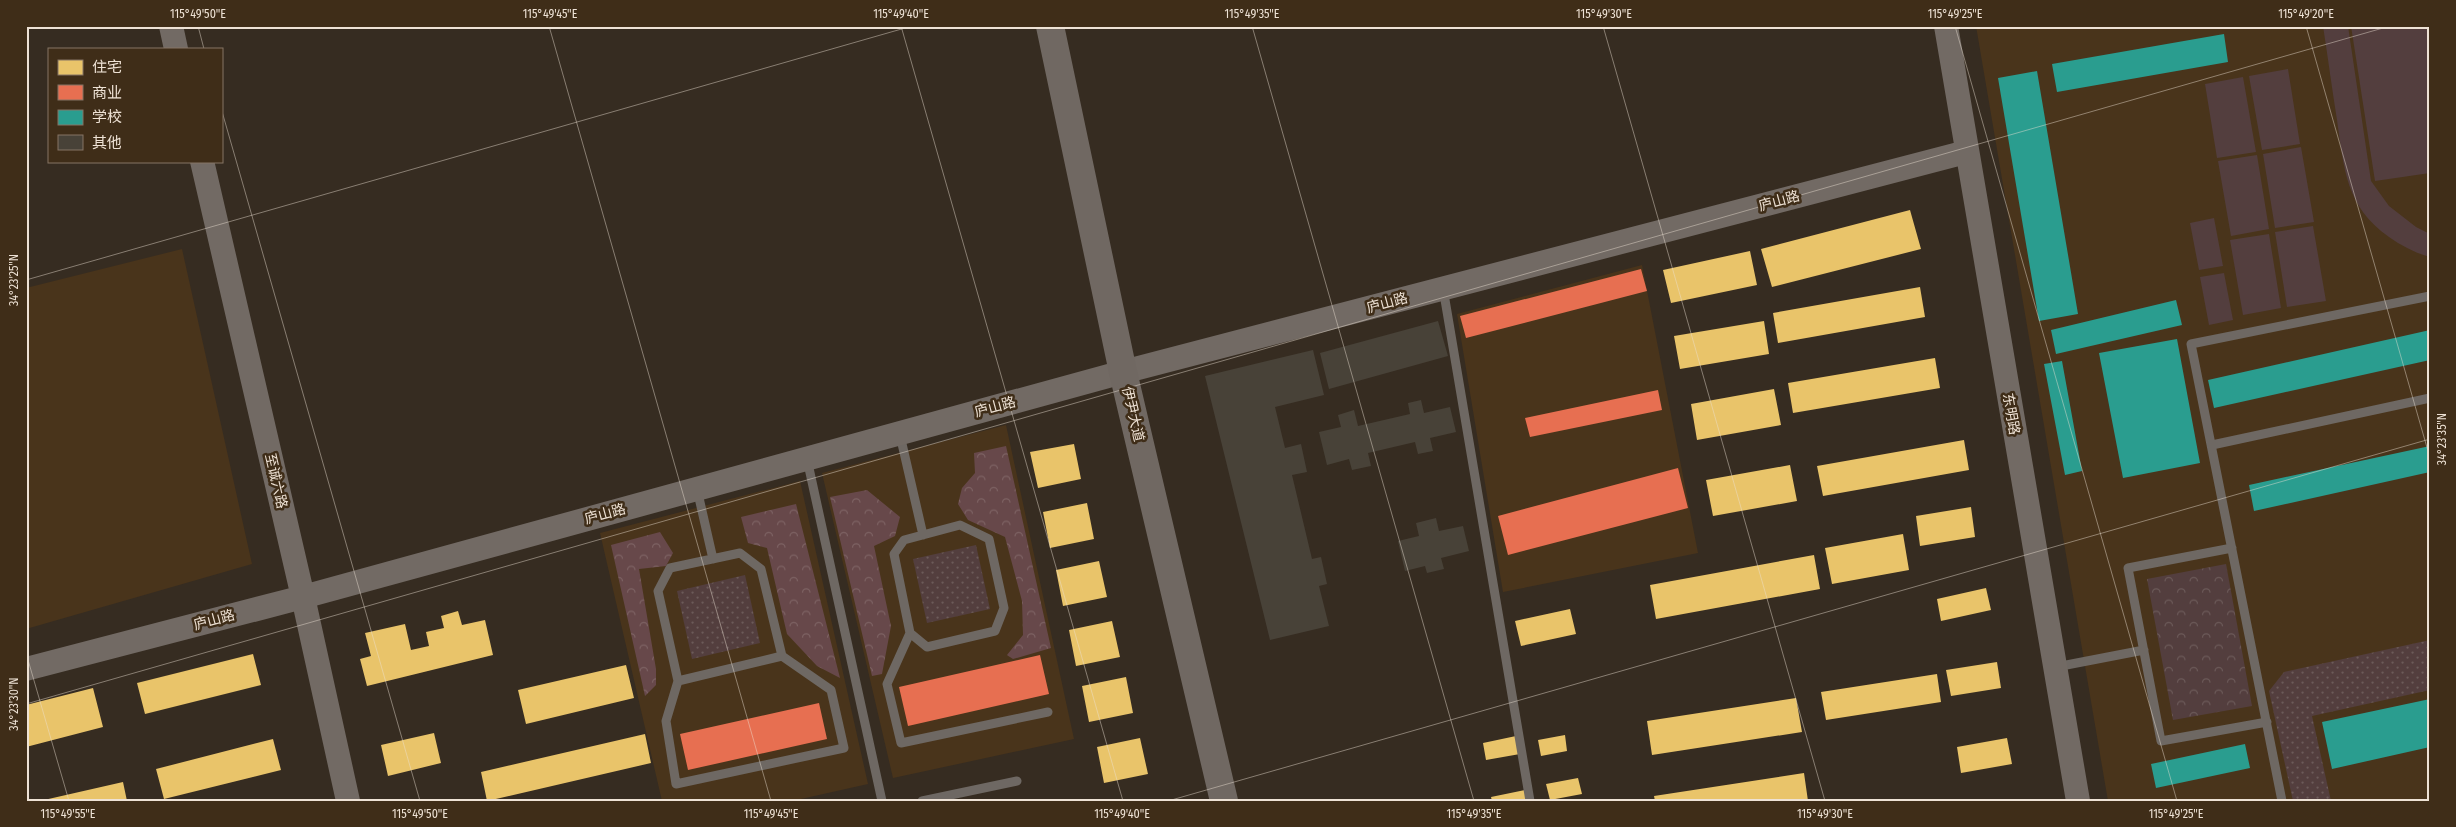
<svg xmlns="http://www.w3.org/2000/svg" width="2456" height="827" font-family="'Fira Sans Condensed','Noto Sans SC',sans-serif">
<defs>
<pattern id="grass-dots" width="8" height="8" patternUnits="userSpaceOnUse" patternTransform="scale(1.25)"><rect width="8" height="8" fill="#533e3e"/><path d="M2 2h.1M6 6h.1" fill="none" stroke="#6c5a59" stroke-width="1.8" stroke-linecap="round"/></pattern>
<pattern id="forest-crowns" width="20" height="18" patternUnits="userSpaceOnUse" patternTransform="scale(1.25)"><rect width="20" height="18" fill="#67484a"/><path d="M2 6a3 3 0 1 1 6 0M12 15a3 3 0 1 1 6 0" fill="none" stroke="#7d6263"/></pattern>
<pattern id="park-crowns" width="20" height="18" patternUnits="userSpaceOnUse" patternTransform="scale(1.25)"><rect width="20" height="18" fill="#533e3e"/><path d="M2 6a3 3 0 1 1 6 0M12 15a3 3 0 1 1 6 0" fill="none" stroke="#6c5a59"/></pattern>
</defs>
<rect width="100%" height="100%" fill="#362c21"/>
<path fill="#49341b" d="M1976,26H2430V801H2108Z
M182,249L252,564L26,629V288Z
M1642,265L1698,553L1503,592L1457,314Z
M1006,425L1074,739L893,778L822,473Z
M800,481L868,784L792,801H662L600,533Z"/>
<path fill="url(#grass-dots)" d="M976,545L990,609L927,623L913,559Z
M745,575L760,643L692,659L677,591Z
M2430,640V690L2312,716L2331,801H2293L2269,691L2284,672Z"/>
<path fill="url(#forest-crowns)" d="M1006,446L1051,648L1013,659L1007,655L1023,635L1022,601L1005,537L968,520L958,504L962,488L975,473L974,453Z
M867,490L900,517L895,536L874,546L891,626L882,674L872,676L830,497Z
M796,504L840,678L817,666L787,634L767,548L748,543L741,517Z
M660,532L673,553L666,566L639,569L656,669V685L645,696L611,545Z"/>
<path fill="url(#park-crowns)" d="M2226,564L2252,706L2173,720L2147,579Z"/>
<path fill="#533e3e" d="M2323,26H2348L2371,181L2389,206L2416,227L2430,234V257C2415,253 2402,246 2389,237C2346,207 2344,169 2337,120C2332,89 2328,58 2323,26Z
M2351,26H2430V173L2375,181Z
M2288,69L2300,144L2262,150L2249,76Z
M2243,77L2256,152L2217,158L2205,84Z
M2301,147L2314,222L2275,228L2263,154Z
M2257,155L2269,229L2231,236L2218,161Z
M2214,218L2223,266L2199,270L2190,223Z
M2313,226L2326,301L2287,307L2275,232Z
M2269,234L2281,308L2243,315L2230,240Z
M2224,273L2233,320L2209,325L2200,277Z"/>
<path fill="#e9c46a" d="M1910,210L1921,249L1772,287L1761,249Z
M1750,251L1757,285L1671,303L1663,270Z
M1920,287L1925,317L1778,343L1773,313Z
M1764,321L1769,354L1680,369L1674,336Z
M1935,358L1940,388L1793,413L1788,383Z
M1774,389L1781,425L1697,440L1691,404Z
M1964,440L1969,470L1823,496L1817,466Z
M1074,444L1081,479L1038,488L1030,452Z
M1790,465L1797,501L1713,516L1706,480Z
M1087,503L1094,539L1050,548L1043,512Z
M1971,507L1975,537L1920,546L1916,516Z
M1903,534L1909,570L1832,584L1825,548Z
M1814,555L1820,589L1656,619L1650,585Z
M1099,561L1107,597L1063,606L1056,570Z
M1986,588L1991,610L1941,621L1937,599Z
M1570,609L1576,634L1521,646L1515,621Z
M458,611L462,625L485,620L493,655L367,686L360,659L371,656L365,633L405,624L411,650L429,646L426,632L444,628L441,616Z
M1112,621L1120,657L1076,666L1069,630Z
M253,654L261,685L145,714L137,683Z
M1997,662L2001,688L1951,696L1946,670Z
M626,665L634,698L526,724L518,690Z
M1937,674L1941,702L1826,720L1821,692Z
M1126,677L1133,713L1089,722L1082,686Z
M93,688L103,727L26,747V705Z
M1796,698L1802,732L1652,755L1647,721Z
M434,733L441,763L388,776L381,745Z
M645,734L651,763L487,801L481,772Z
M1565,735L1567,751L1541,756L1538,740Z
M1516,736L1520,754L1486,760L1483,743Z
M1140,738L1148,774L1104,783L1097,747Z
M2007,738L2012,764L1961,773L1957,747Z
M273,739L281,770L164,799L156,769Z
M1804,773L1808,801H1655L1654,796Z
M1578,778L1582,794L1550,800L1546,784Z
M123,782L127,801H44V800Z
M1525,790L1527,801H1492L1491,797Z"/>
<path fill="#e76f51" d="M1641,269L1647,291L1466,338L1460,316Z
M1658,390L1662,410L1530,437L1525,418Z
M1678,468L1688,508L1508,555L1498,516Z
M1040,655L1049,694L908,726L899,687Z
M819,703L827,739L688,770L680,734Z"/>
<path fill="#2a9d8f" d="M2224,34L2228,62L2057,92L2052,64Z
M2037,71L2078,314L2039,321L1998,78Z
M2176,300L2182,325L2056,354L2051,330Z
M2430,330V360L2214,408L2208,380Z
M2177,339L2200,463L2123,478L2099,353Z
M2062,361L2082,471L2065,475L2044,364Z
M2430,446V472L2254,511L2249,485Z
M2430,699V747L2332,769L2322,722Z
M2245,744L2250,768L2156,788L2151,764Z"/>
<path fill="#484238" d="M1438,321L1448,356L1329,389L1320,353Z
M1313,350L1324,395L1275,407L1285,448L1301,444L1307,472L1292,475L1312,559L1321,557L1327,584L1319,586L1329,626L1270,640L1205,376Z
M1421,400L1424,413L1450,407L1456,432L1430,438L1433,451L1418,454L1415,442L1368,453L1371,466L1352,470L1349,459L1327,465L1319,432L1341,427L1338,415L1354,410L1358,426L1410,414L1408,403Z
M1436,518L1439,531L1463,526L1469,551L1441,558L1444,569L1427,573L1425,566L1405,571L1398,541L1419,536L1416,523Z"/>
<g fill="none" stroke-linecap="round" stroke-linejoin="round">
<path stroke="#6e6863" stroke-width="9" d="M1443,288L1530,801
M900,435L923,535
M2212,445L2430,398
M807,459L882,801
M697,489L713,559
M960,525L989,539L1004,608L995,631L927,647L910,633L894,554L904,540Z
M2232,548L2128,568L2161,741L2267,722
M910,633L887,684L901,743L1048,712
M782,656L831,690L844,748L676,784L666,721L678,681Z
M2056,667L2144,650
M678,681L658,591L670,568L740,553L761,569L782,656
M922,801L1017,781
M2282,801L2191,344L2430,296"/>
<path stroke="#726a64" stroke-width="24" d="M171,26L176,49
M1946,26L2078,801
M202,161L303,597L348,801
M26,669L303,597L1123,372L1966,152"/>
<path stroke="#706862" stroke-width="28" d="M1050,26L1123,372L1224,801"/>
</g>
<path fill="none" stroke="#eee2d5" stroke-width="1" stroke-opacity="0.45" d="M198,26L204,49M549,26L771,801M901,26L1123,801M1252,26L1474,801M1603,26L1825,801M1955,26L2177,801M2306,26L2430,458M221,108L420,801M26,280L912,26M26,653L69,801M26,704L2390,26M1168,801L2430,439"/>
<g text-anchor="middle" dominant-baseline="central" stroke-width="5" stroke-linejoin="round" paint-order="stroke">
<g font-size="14" fill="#eee2d5" stroke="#3f2d18">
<text transform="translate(1779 201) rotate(-15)">庐山路</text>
<text transform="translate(1387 303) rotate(-15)">庐山路</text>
<text transform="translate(995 407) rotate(-15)">庐山路</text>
<text transform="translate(1133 414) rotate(77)">伊尹大道</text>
<text transform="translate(2011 414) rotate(80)">东明路</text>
<text transform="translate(276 481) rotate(77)">至诚六路</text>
<text transform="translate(605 514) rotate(-15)">庐山路</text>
<text transform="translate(214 620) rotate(-15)">庐山路</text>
</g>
</g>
<rect width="2456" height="827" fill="none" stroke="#3f2d18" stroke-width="55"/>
<rect x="48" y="48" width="175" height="115" fill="#3f2d18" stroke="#857564"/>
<rect x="58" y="60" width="25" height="15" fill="#e9c46a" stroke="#857564"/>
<text x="92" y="72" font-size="15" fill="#eee2d5">住宅</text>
<rect x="58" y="85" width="25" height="15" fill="#e76f51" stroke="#857564"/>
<text x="92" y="98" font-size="15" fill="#eee2d5">商业</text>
<rect x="58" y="110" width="25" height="15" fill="#2a9d8f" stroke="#857564"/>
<text x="92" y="122" font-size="15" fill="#eee2d5">学校</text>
<rect x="58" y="135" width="25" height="15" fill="#484238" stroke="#857564"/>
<text x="92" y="148" font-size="15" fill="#eee2d5">其他</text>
<rect x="28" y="28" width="2400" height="772" fill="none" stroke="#eee2d5" stroke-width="2"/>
<g font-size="12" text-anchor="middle" fill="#eee2d5">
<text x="198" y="18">115°49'50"E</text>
<text x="550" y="18">115°49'45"E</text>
<text x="901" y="18">115°49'40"E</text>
<text x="1252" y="18">115°49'35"E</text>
<text x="1604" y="18">115°49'30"E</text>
<text x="1955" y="18">115°49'25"E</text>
<text x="2306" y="18">115°49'20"E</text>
<text transform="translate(14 280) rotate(-90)" y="4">34°23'25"N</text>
<text transform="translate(2442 439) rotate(-90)" y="4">34°23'35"N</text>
<text transform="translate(14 704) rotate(-90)" y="4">34°23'30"N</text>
<text x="68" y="818">115°49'55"E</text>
<text x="420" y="818">115°49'50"E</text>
<text x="771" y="818">115°49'45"E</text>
<text x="1122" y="818">115°49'40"E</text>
<text x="1474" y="818">115°49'35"E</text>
<text x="1825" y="818">115°49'30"E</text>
<text x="2176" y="818">115°49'25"E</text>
</g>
</svg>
